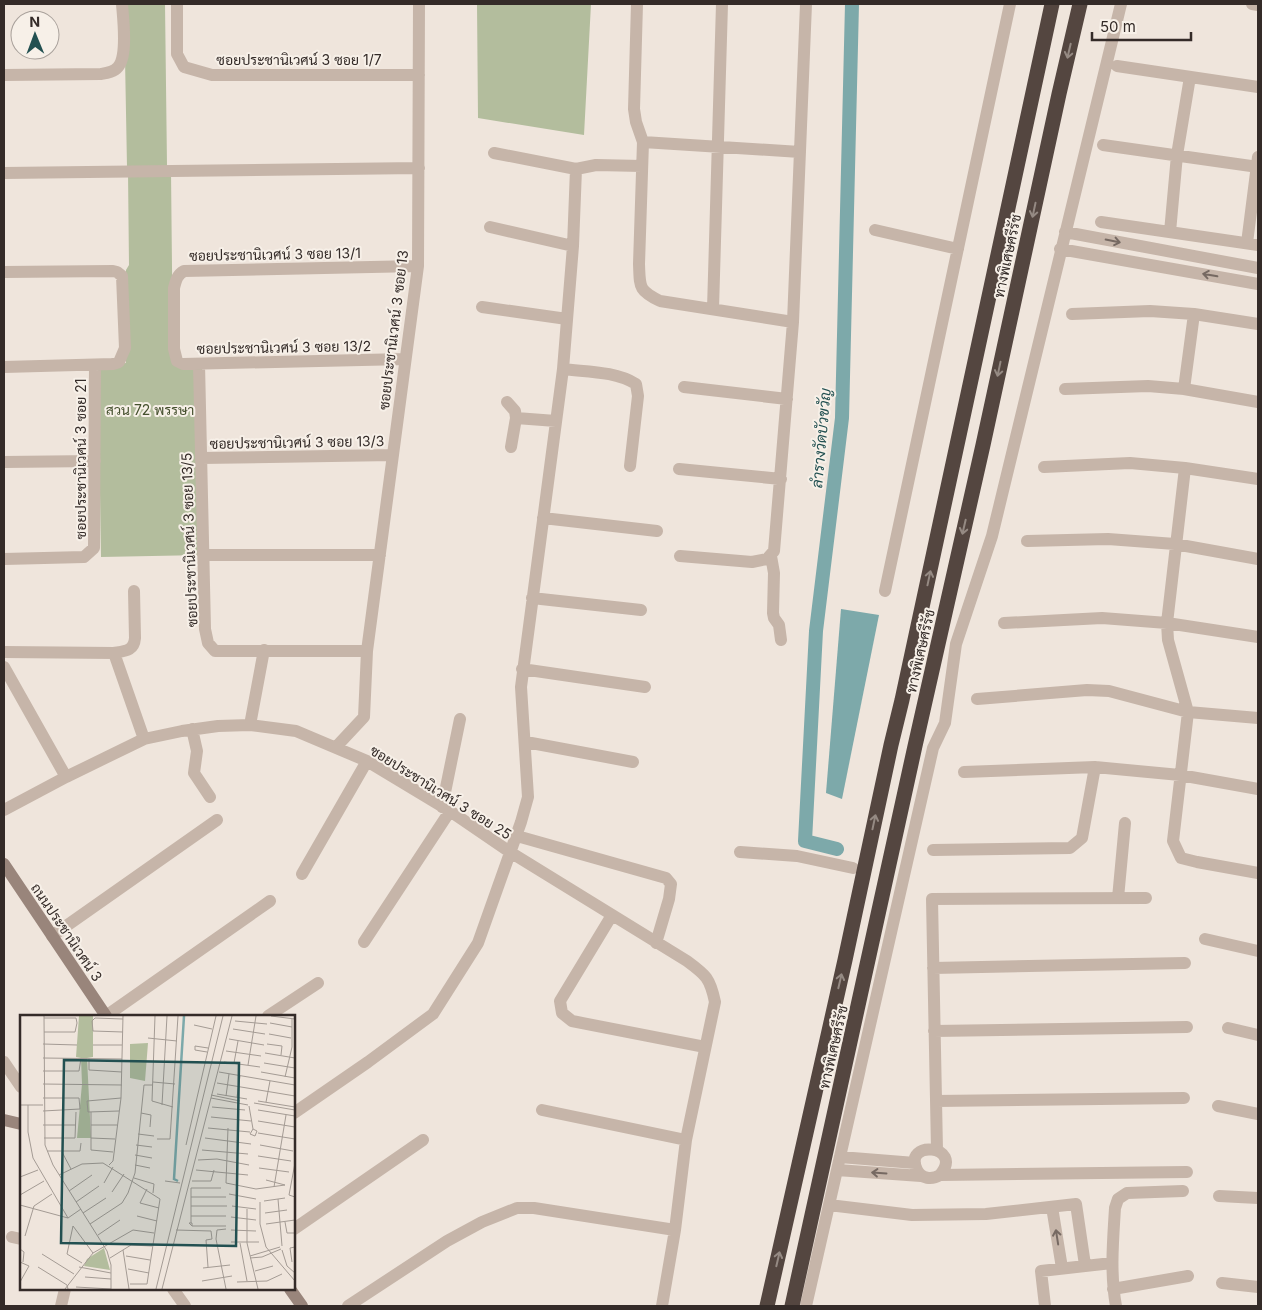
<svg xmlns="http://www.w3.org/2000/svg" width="1262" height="1310" font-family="Inter,Sarabun,sans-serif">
<rect width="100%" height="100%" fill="#efe5dc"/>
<path fill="#b3bd9d" d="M124,4H165L167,166L127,167Z
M477,4H591L584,135L478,118Z
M171,171L173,363L202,362L203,555L101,557L98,365L126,363V270L129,265L128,172Z"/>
<path fill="#7da9aa" d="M841,609L879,615L842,799L826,793Z"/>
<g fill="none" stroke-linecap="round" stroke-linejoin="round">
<path stroke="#7da9aa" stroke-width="14" d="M837,849L805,841L816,631L842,418L852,4"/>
<path stroke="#c6b5a9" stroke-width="12" d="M177,4V54L184,67L212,75H419
M637,4L634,109L636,122L643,142L639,264C640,287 638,290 660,301L793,322
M1252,4L1258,5
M1117,66L1258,87
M4,75L101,74C107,73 114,72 118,67C128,56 123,18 122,4
M643,142L800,152
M1103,145L1258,167
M494,153L576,169
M4,173L419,168
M1101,222L1258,245
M490,227L573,246
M875,230L958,249
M1065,232L1258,268
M1170,232L1177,155L1190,77
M1247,243L1258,157
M1060,249L1258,284
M4,272L113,271L117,272L122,276L125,348L119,362L113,364L4,367
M482,307L567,319
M713,309L722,4
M1072,314L1150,311L1194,314L1258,324
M405,359L183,364L177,361L174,349V288C176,280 177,275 184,271L418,266
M199,364L205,629L208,643L215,651H367
M563,369C587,372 615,371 636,384L638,396L630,466
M684,387L787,399
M1065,389L1148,386L1184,389L1258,402
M1184,389L1194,314
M507,402L515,411L516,418L511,447
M516,418L556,421
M201,458L393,455
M4,462L95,461
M1044,467L1130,463L1185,468L1258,479
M1185,468L1167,623L1168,640L1188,712L1173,841L1181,858L1197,862L1258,873
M679,469L781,479
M543,518L657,531
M1027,541L1108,539L1175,544L1258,559
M203,555H380
M680,556L752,562L767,559L774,551L793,322L806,4
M771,556L774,573L773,613L774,618L779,625L781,640
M4,559L84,557L94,548L95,365
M885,591L1010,4
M532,598L641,610
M1004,623L1102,618L1167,623L1258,637
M4,652L114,653C125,651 134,651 135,638L134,591
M114,653L144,739
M4,667L66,777
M522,669L645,687
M977,699L1087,690L1109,691L1188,712L1258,718
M250,725L264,650
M192,729L197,751L194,773L210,797
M526,742L633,762
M336,747L364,717L367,651L418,266L419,4
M964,772L1095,767L1180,775L1258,789
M442,807L460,719
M4,810L66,777L144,739L182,731L218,726L250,725L296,731L367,761L450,811L510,852L687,961C706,975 710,978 715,1002L686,1140L675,1230L662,1306
M517,836L666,878L671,884L669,899L656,943
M933,850L1070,848L1082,838L1095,767
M740,852L797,856L853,868
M302,874L367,761
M1118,898L1125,823
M612,915L560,1001L562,1013L572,1021L705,1047
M52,936L217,820
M1205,939L1258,951
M364,942L450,811
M933,968L1185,963
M106,1016L270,901
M268,1016L318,983
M1228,1028L1258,1035
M934,1031L1187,1027
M4,1062L21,1087
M936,1101L1184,1098
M1218,1106L1258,1114
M542,1110L686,1140
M294,1113L368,1062L433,1014L478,943L521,822L528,797L521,687L563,369L573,246L576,169L596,165L642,166
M937,1150L932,899L1146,898
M840,1157L915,1163
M837,1170L921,1176
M940,1175C965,1145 902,1139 917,1170C921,1179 932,1180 940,1175L1187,1172
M1219,1196L1258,1198
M829,1205L912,1215L986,1214L1076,1204L1085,1265
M1052,1207L1062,1268
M294,1229L423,1140
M12,1237L21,1239
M1222,1283L1258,1287
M173,1289L185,1306
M1113,1289L1188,1276
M61,1306L65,1289
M348,1306L447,1241L482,1222L517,1208H534L675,1230
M806,1306L933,748L945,723L956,644L992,536L1121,4
M1045,1306L1041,1271L1112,1263
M1116,1306C1110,1273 1113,1241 1115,1208L1118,1199L1127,1193L1183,1191"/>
<path stroke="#99857b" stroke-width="12" d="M4,864L106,1016
M4,1120L21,1124
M290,1289L302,1306"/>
<path stroke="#544640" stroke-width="15" d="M767,1306L845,960L891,745L902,700L1052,4
M792,1306L915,746L983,445L1059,94L1080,4"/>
</g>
<defs><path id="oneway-shaft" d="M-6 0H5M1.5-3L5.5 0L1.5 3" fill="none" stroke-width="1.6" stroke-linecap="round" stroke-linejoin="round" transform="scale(1.25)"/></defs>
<g stroke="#958a83">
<use href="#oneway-shaft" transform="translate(1069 51) rotate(103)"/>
<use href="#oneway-shaft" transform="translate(1034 210) rotate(102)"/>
<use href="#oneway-shaft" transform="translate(999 369) rotate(102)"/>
<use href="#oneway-shaft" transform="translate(964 527) rotate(103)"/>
<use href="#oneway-shaft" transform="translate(929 578) rotate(-78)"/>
<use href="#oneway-shaft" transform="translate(874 822) rotate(-78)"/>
<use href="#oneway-shaft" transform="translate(840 981) rotate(-77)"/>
<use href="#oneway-shaft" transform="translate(778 1259) rotate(-77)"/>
</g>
<g stroke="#766962">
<use href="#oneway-shaft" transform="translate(1113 241) rotate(11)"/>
<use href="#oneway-shaft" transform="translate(1210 275) rotate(-170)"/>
<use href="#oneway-shaft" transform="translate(879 1173) rotate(-176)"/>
<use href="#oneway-shaft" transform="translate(1057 1237) rotate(-99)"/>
</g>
<g text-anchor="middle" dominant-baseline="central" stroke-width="4" stroke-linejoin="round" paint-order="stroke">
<g font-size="14" fill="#342b28" stroke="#f7f0e8">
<text x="299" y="59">ซอยประชานิเวศน์ 3 ซอย 1/7</text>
<text transform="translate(275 254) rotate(-1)">ซอยประชานิเวศน์ 3 ซอย 13/1</text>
<text transform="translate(1007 256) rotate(-78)">ทางพิเศษศรีรัช</text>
<text transform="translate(393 330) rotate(-83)">ซอยประชานิเวศน์ 3 ซอย 13</text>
<text transform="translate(284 347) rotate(-1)">ซอยประชานิเวศน์ 3 ซอย 13/2</text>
<text transform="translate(297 442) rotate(-1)">ซอยประชานิเวศน์ 3 ซอย 13/3</text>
<text transform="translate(80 459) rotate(-90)">ซอยประชานิเวศน์ 3 ซอย 21</text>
<text transform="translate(189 540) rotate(-92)">ซอยประชานิเวศน์ 3 ซอย 13/5</text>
<text transform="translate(920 651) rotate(-77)">ทางพิเศษศรีรัช</text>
<text transform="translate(441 792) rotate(32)">ซอยประชานิเวศน์ 3 ซอย 25</text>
<text transform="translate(67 932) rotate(56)">ถนนประชานิเวศน์ 3</text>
<text transform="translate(833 1047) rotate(-77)">ทางพิเศษศรีรัช</text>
</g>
<g font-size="14" fill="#45502e" stroke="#f7f0e8">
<text x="150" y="409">สวน 72 พรรษา</text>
</g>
<g font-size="15" font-style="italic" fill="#225051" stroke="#f7f0e8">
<text transform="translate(821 438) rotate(-85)">ลำรางวัดบัวขวัญ</text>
</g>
</g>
<g transform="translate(20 1015)">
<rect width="275" height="275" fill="#efe5dc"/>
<path d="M59,1H73V42L67,43L71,123H57L62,69L61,43L56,42ZM128,28L125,66L110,63V29ZM84,233L90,255L64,251L67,244Z" fill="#b3bd9d"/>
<path fill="none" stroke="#7da9aa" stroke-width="2.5" d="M158,166L154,164L164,1"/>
<path fill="none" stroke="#a49b94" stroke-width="1" d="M24,1L25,130L33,150L87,236L91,250V274M135,1L132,86L153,92M251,1L275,4M215,6L247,9M250,8L272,12M174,10L192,14M213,14L245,19M24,17H55L57,8L56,3H24M103,17L73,16L72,6L75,3L103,4M249,19L271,23M128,23L157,26M209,24L244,30M23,29L57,30M247,29L262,31L261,40M73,30H102M206,36L241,41M187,37L175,35V31L188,33M245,38L275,43M23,43L102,44M69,43V55L102,57M204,47L240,52M214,48L218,26M244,48L275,53M228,50L236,1M23,56H59L61,43M199,57L275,70M241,57L275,63M265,62L272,32V4M133,67L155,69M197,68L275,81M23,69L102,70M197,79L227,84M191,80L220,86M206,81L209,59M217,82L220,61M191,83L228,90M238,86L275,92M246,87L250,66M234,88L275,95M0,90H23M8,90V117L13,143L48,203M142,90L147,1M229,91L233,114L230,119L235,121L237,116L233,114M192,92L225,95M238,95L275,101M23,96L60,94L59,83H23M99,96L68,97L67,86L101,83M71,97V135L93,137M121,98L131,100L130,112M191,102L231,106M238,106L275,112M23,110H56M71,110H97M188,113L230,117M208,113L206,168L236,174L265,170L246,165M238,118L275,124M118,119L134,121M24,123H55L56,97M71,123L95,124M185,123L231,129M137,124H150L158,1M116,130L132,132M166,130L196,1M240,130L273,136M182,135L228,139M27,136H60L61,128M42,137L51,154M115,140L132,143M238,141L271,146M178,145L197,144L229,150M275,148L269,180L275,182M89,150L93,146L101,83L103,1M115,150L130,153M239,153L269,157M176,155L228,160M39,160L62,149L83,148L140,184L127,269H110M0,162L18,155M114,163L134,169L133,178M145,166L160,168M172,166H191L194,155M84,168L93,152M254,172L266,100M127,174L120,188L139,193M49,176L72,160M92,177L104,159M209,179L236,184M0,180L24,166M171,182H206M258,184L262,231M244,186L265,183M56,187L79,171M240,187V209L246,232L275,266M0,190L48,203L61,194M171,191H207M212,191L236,194M227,194V228L238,274M63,198L86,183M245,198L267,195M117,201L137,206M171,201H206M211,202L236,205M265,207L267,218H275M171,208V173H201M70,209L102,188L108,178L115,158L124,70H133M246,209L275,205M172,211L169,208H172V211H206M206,214L197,215L196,224L206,274M156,215L191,216L192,224M211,215L236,216M78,220L100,205M5,221L14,191L32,179M211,227H239M220,228L227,266M0,234L4,237L3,247M103,235L109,274M262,235L267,251L275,258M22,239L54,259M106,241L130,245M230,241L260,232M90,243L111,230L132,231M230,243L242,242L261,234M0,247L9,251L0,267M272,247L270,233L275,232M62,248L47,239L53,211L73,238M18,252L47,270L48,274M59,252L91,258M188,252L186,225L192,224M183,253L210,250M108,254L129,258M235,256L253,251M65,262L91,264M182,266L212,261M217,267L247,266L262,259M56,272L91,274M45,274L73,238L113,215L134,218M136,274L203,1M142,274L212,1"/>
<path fill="#225051" fill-opacity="0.15" stroke="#225051" stroke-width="2.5" d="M44,45L219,48L216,231L41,228Z"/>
<rect width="275" height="275" fill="none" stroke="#342b28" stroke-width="2.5"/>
</g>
<rect width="1262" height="1310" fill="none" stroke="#342b28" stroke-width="10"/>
<g transform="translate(35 35) rotate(359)"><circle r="24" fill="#f7f0e8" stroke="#a9a19b"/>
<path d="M0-4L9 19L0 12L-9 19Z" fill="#225051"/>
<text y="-8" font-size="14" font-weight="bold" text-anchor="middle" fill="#342b28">N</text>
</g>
<path d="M1092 32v8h99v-8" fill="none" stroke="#342b28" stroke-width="2.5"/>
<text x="1100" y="32" font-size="15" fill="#342b28" stroke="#f7f0e8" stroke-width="4" paint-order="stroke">50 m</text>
</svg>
